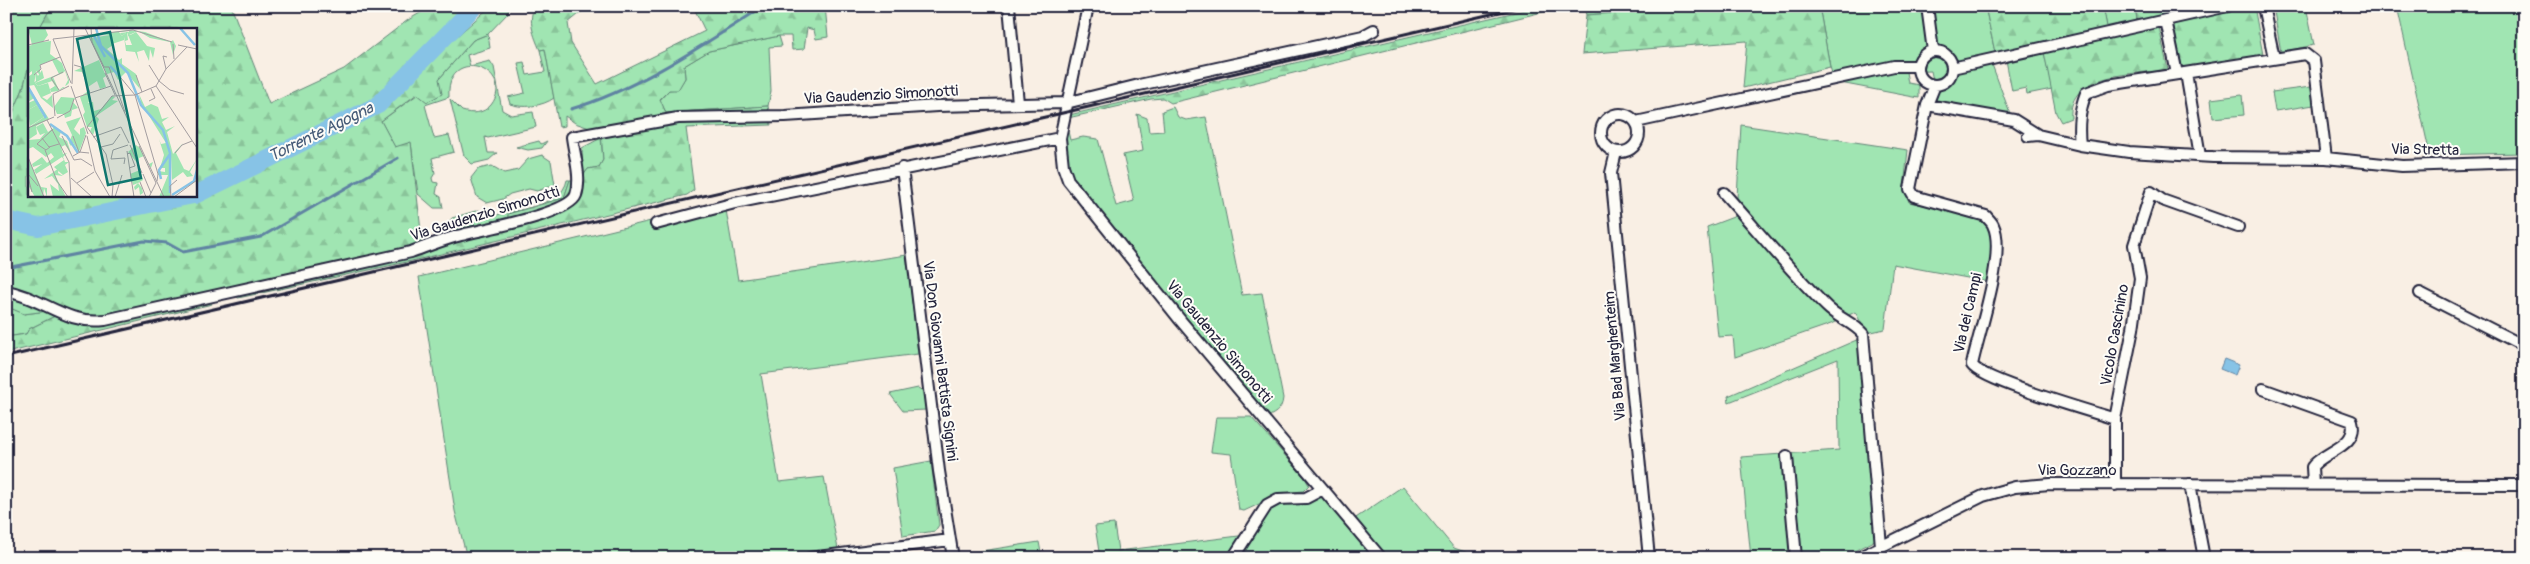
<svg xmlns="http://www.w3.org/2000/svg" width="2530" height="564" font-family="Pangolin,sans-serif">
<defs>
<pattern id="forest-firs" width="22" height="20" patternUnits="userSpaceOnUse" patternTransform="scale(1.25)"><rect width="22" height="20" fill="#a0e5b2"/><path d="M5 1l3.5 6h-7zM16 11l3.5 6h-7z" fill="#8ac49a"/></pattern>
</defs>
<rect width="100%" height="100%" fill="#f9efe4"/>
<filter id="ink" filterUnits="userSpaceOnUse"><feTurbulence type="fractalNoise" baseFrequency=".02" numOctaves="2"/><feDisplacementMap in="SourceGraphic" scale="10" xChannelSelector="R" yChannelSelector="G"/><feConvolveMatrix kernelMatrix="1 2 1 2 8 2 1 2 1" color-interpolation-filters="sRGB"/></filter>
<g filter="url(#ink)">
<path fill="#a0e5b2" stroke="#618476" d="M9,6H90L50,9L39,29H29V65L23,89L11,118L9,164L6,165V34Z
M1584,6H1721L1586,15Z
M1819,6H1985L1996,57L1990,59L2012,119L1929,105L1934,85L1931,71L1906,72L1908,83L1919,85V98L1835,82L1830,67Z
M2103,6H2135L2138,26L2108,33Z
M2273,6H2306L2314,45L2281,52Z
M2397,6H2524V153L2430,155Z
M488,34L490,48L467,55L470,66L490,61L494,67L502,110L511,115L533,112L536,127L488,138L485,137L488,153H497L489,160L472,164L464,156L450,99L462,111C472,114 483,114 491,105C518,70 445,43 449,97L425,105L434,138L449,135L454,152L432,158L435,173L432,178L433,182L438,183L436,194L441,197L443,208H434L418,194L411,143L395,148L381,121L439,79L473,40Z
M779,36L782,46L769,47L771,91L768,106L666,113L660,100L669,90L678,89L685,78L684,66L709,51Z
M2043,47L2052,89L2027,94L2026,88L2012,91L2005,55Z
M545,49L554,98C543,106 523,109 510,104L508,97L525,93L518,63L524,62L527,75L545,72L540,50Z
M2311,87L2314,105L2275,111L2272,92Z
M2242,95L2244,115L2213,118L2211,99Z
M1173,107L1178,117L1186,120L1206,117L1242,295L1262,293L1283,398C1282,411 1274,414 1263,419L1075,191L1061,153L1067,127L1070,140L1083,137L1098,139L1116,206L1134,201L1123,155L1143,151L1137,114L1147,118L1149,132L1164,131L1162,111Z
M1741,125L1908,150L1904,187L1909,202L1975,216L1987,223C1994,243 1992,262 1989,282L1893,264L1885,329L1867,333L1855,312L1831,324L1735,357L1733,336L1718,337L1707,227L1736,216Z
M601,138L603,160L599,167L588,169L583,176L582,148Z
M539,141L541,144L547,141L542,148L528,150L516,147Z
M542,155L551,161L555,185L537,191L529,189L510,194L503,199L487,203L477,197L471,178L478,169L492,166L504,173L518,170L528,159Z
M567,180H570L564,198L508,215V219L475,225L439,236L452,218L479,210L490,217C513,209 562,208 567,180Z
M726,210L738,280L907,255L918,354L761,374L779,482L824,477L838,549L767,558H467L455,511L419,277L655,220L654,230Z
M6,297L13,298L24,314L47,311L57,315L29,329L26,334L6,337Z
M1861,338L1875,540L1841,558H1751L1741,457L1839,450L1838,359L1729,402L1728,396Z
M918,388L923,391L926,410L903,411L890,394Z
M1216,417H1251L1305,478L1309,485L1303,491L1283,493L1244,511L1239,510L1231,454L1211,452Z
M931,461L939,525L935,531L903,536L893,468Z
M1403,486L1454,548L1482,558H1380L1350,522Z
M1324,495L1373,558H1100L1095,526L1114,524L1118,551L1255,534C1281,483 1287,515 1324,495Z
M1039,542L1042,558H956V555Z"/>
<path fill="url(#forest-firs)" stroke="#618476" d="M90,6H231L269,104L344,69L408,20L432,6H488L378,104L195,194V29H39L50,9Z
M491,6H509L508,13L488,34L473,40L439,79L442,94L427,102L417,94L381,121L395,147L411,142L422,240L419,247L89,319L6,288V222L38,228L199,194L379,105Z
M535,6H582L584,10L568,23L571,43L597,84L705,31L693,6H825L828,37L816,39L814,30L807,28L804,49L792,50L791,36H779L709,51L684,66L685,78L678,90H669L660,99L666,113L768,106L771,125L686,128L694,190L687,195L416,260L238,298L235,295L555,215L573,205L583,176L588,169L599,167L603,160L601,132L575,123L565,116V126L559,127L545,49L540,50C534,36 527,20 535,6Z
M1542,6H1567L1171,103L1163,98L1151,99L1068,118L1069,115Z
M1721,6H1819L1830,67L1743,88L1747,41L1582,54L1586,15Z
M1985,6H2103L2108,32L2138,26L2135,6H2254L2263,55L2183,71L2172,19L2158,22L2168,70C2136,74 2067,72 2071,118L2061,122L2056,113L2043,47L1996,57Z
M29,65V195H188L38,225L6,219V165L9,164L11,118L23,89Z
M570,180H574L573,194L555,209L508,219V214L564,198Z
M13,298L47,311L24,314L10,308Z
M210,301L212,304L6,353V337L26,334L29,329L57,315L88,326Z"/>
<path fill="#87c3e6" stroke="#5f83a2" d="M2224,359L2239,365L2235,375L2220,369Z"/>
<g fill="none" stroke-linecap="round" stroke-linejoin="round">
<path stroke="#5f83a2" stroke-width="3" d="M571,109C637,90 706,43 764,6
M6,268L144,241L167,243L183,252L261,237L398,158"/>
<path stroke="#87c3e6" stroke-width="18" d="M195,195L378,105L475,6
M6,220L38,227L193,195"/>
<g stroke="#22223b" stroke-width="14">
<path id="minor" d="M1009,6L1018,103
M1088,6L1060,138L1063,166L1068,180L1181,321L1381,558
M1927,6L1933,51
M2263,6L2274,58
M2166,20L2177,74
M1918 68a17 17 0 1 1 34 0a17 17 0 1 1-34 0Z
M1952,68L2228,6
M2186,73L2200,156
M1935,85L1927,105L1910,189L1914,196L1986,216C1988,219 1992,222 1993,225C2007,253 1978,334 1972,365C1983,381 2090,411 2115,419
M1927,105L2014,120L2038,135
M1601 133a19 19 0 1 1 38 0a19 19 0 1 1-38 0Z
M1636,122L1894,66H1917
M2028,136L2038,135L2080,145L2129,152L2213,157L2326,158L2402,166L2524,162
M2080,145C2078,126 2079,111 2086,93L2108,85L2305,54L2314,61L2326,158
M1616,152L1611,173L1649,558
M902,168L939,471L953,558
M1724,193C1758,231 1790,271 1827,307C1838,318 1854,323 1863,334L1881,546
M656,224L735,203L1060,138
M6,291C42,297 65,325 105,320L411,252C425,247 440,241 454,237C477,230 569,215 576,195C582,178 574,154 572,137L678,118L785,116L937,106L1066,103L1139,85L1363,36L1374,30
M2420,293L2524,346
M2263,389L2352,421C2359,447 2323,451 2312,467L2313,484
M1787,456L1796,558
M2190,484L2204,558
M2115,485V419L2133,329L2140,278L2134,245L2151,192L2162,200L2238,227
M810,558L950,540
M1233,558L1267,505L1278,499L1306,498L1323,489
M1858,558L1983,496L2015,487L2050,484L2524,485"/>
</g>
<use href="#minor" stroke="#fdfcf7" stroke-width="10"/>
<path stroke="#22223b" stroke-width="3" d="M6,357L1526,6"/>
</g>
</g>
<g text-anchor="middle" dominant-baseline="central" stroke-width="4" stroke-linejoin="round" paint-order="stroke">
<g font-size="15" fill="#22223b" stroke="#fdfcf7">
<text transform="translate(881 95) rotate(-3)">Via Gaudenzio Simonotti</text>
<text transform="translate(2425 150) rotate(1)">Via Stretta</text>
<text transform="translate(485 214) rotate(-17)">Via Gaudenzio Simonotti</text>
<text transform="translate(1968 313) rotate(-77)">Via dei Campi</text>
<text transform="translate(2115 335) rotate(-80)">Vicolo Cascinino</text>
<text transform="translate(1219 342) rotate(50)">Via Gaudenzio Simonotti</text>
<text transform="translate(1615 356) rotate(-95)">Via Bad Marghenteim</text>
<text transform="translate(940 361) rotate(83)">Via Don Giovanni Battista Signini</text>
<text x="2077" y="470">Via Gozzano</text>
</g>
<g font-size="16" font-style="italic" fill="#455a77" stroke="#fdfcf7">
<text transform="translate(321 132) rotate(-26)">Torrente Agogna</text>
</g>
</g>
<g transform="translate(28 28)">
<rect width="169" height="169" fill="#f9efe4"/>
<path d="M0,0H17L20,7L15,14L23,13L22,26L34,35L36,41L37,42L41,52V55L39,57L37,58L40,52L37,43L35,45L25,49L31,62L35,59H37L30,63L23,64L22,61L27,58L24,53L10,58L7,55L31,46L24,32L12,37V47L8,43L6,57L0,58V49L4,46V43L0,46V18L4,17ZM101,2L110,3L117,4L143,14L145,12L148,18L145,27L142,14L122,10L110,3L101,7L109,6L105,9L100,8L101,3L91,4L94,8L99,4L100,12L97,13L96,9V12L84,16L82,7L69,6ZM71,32L78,48L75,50L78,59L72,61L69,53L60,59L54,44L46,43ZM60,63L63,71L60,75L65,74L66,83L73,81L84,68L87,69L84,72L90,73L68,88L71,91L65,107L62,103L64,99H59L55,87L57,84L52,69ZM9,77L16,89L2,98L0,82ZM53,89L46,101L52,107V101L56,99L58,105L51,124L45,115L43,118L41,115L44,107L38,94ZM15,95L20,104L27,99L33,104L31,109L39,113L43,125L37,117L33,119L35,126L39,125L35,129L37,134H41L37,137L40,144L35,147L26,139L36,132L34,129L8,146L6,142L14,136L5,139L4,136L14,129L19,135L26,129L23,125L18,129L5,119L0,121V112L12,111L17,105L12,107L8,99ZM112,142L115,152L110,155L114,160L115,165L112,167L111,159L107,162L106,159L110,155L105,157L102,146Z" fill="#a0e5b2"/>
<path d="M99,4L94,8L92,5L101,4V8L108,4L119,18L127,20L125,30L122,21L121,33L116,22L109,24L111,34L107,24L98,23L96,9L98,17H104ZM60,7L63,10L82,7L85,17L79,21L91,32L94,30V36L108,46L112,61L98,44L90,52L86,44L79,46ZM14,42L16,50L7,55L10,58L20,55L23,65L14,69L19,72L24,67L25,80L13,70L5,55L8,53L7,43L10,48ZM0,58L21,91L8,98L9,106L0,112V100L16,89L9,77L0,82V75L7,72L6,70L0,74ZM111,66L117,79L123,76L130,79L134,91L141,89L134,94L138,102L147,98L139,104L145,126L155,115L148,125L156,141L161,143L169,131L162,144L165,148L159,149L155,144L144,152L143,128L142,169H131L140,147H130V143L137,144V140H132L136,127L131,111L133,116L138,115L113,75ZM88,67L115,126L121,136L125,134L123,140L127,147L116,128L111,130L110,136L100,124L108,117L113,121ZM33,69L47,70L45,74L50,80L44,82L43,88L37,90L36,86H29L26,79ZM0,130L13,159L19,160V169L16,160L15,169H7L0,157ZM31,140L30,145L35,148L27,147L38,169H25L22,156L31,163L30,156L24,148L16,151Z" fill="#a0e5b2"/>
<path fill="none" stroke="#87c3e6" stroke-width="2.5" d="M68,0L73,18L100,45L113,77L135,102L142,125V165M152,0L167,17M66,8L77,29M82,38L93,50M0,59L18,90M22,96L39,108L50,125M133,151L131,142L142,126M144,167L166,153L169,142"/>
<path fill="none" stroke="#a39da0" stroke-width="1" d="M57,0L136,169M63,0L64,14L76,39H81L97,84M25,11L105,2L144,14M25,11L43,55M145,16L146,31M0,17L21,12M150,17L169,21M46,37L53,39L62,65M121,37L131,53M138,41L159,19M138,41L135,28L139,29M77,45L87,67M6,47L13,41L12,37L32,29M108,47L114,64M93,50L107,67L130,146L129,153M131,53L142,62L156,66M44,56L46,0M43,58L60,106M128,58L169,120M31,62L23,50L35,44M25,66L27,88M25,66L41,58M47,70L83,58M121,73L127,70L123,61M29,90L42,83L46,71M19,92L41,134L43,169M93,99L101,115M0,100L26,89M34,108L46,132L53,131L64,138M45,108L51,124L61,125M59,108L67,143M65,109L93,99M14,110L21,119L31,116M102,117L114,145M111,118L128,155L121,169M22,119L18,122L9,116L25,101M73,119L85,116L92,106M17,122L29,153L40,169M99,123L106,169M147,125L154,117L164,113M99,126L102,125L107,138L101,140M45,128L52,124L58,107M0,129L16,169M83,131L85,122L100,117M83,131L97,130L96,136M67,143L82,169M0,146L10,158M115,146L123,165M0,149L4,164M43,150L64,169M112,154L118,169M49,155L66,144M84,169L85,157L78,126L59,99L84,68L107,67L128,58L138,41M87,169L94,147M143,169L142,158L149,152M146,169L169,152"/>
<path fill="#0f766e" fill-opacity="0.15" stroke="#0f766e" stroke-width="2.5" d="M82,4L113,150L80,157L49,11Z"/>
<rect width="169" height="169" fill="none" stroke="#22223b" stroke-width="2.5"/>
</g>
<rect width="2530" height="564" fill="none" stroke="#fdfcf7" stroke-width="25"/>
<rect x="12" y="12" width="2505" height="539" fill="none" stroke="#22223b" stroke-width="2" filter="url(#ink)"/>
</svg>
